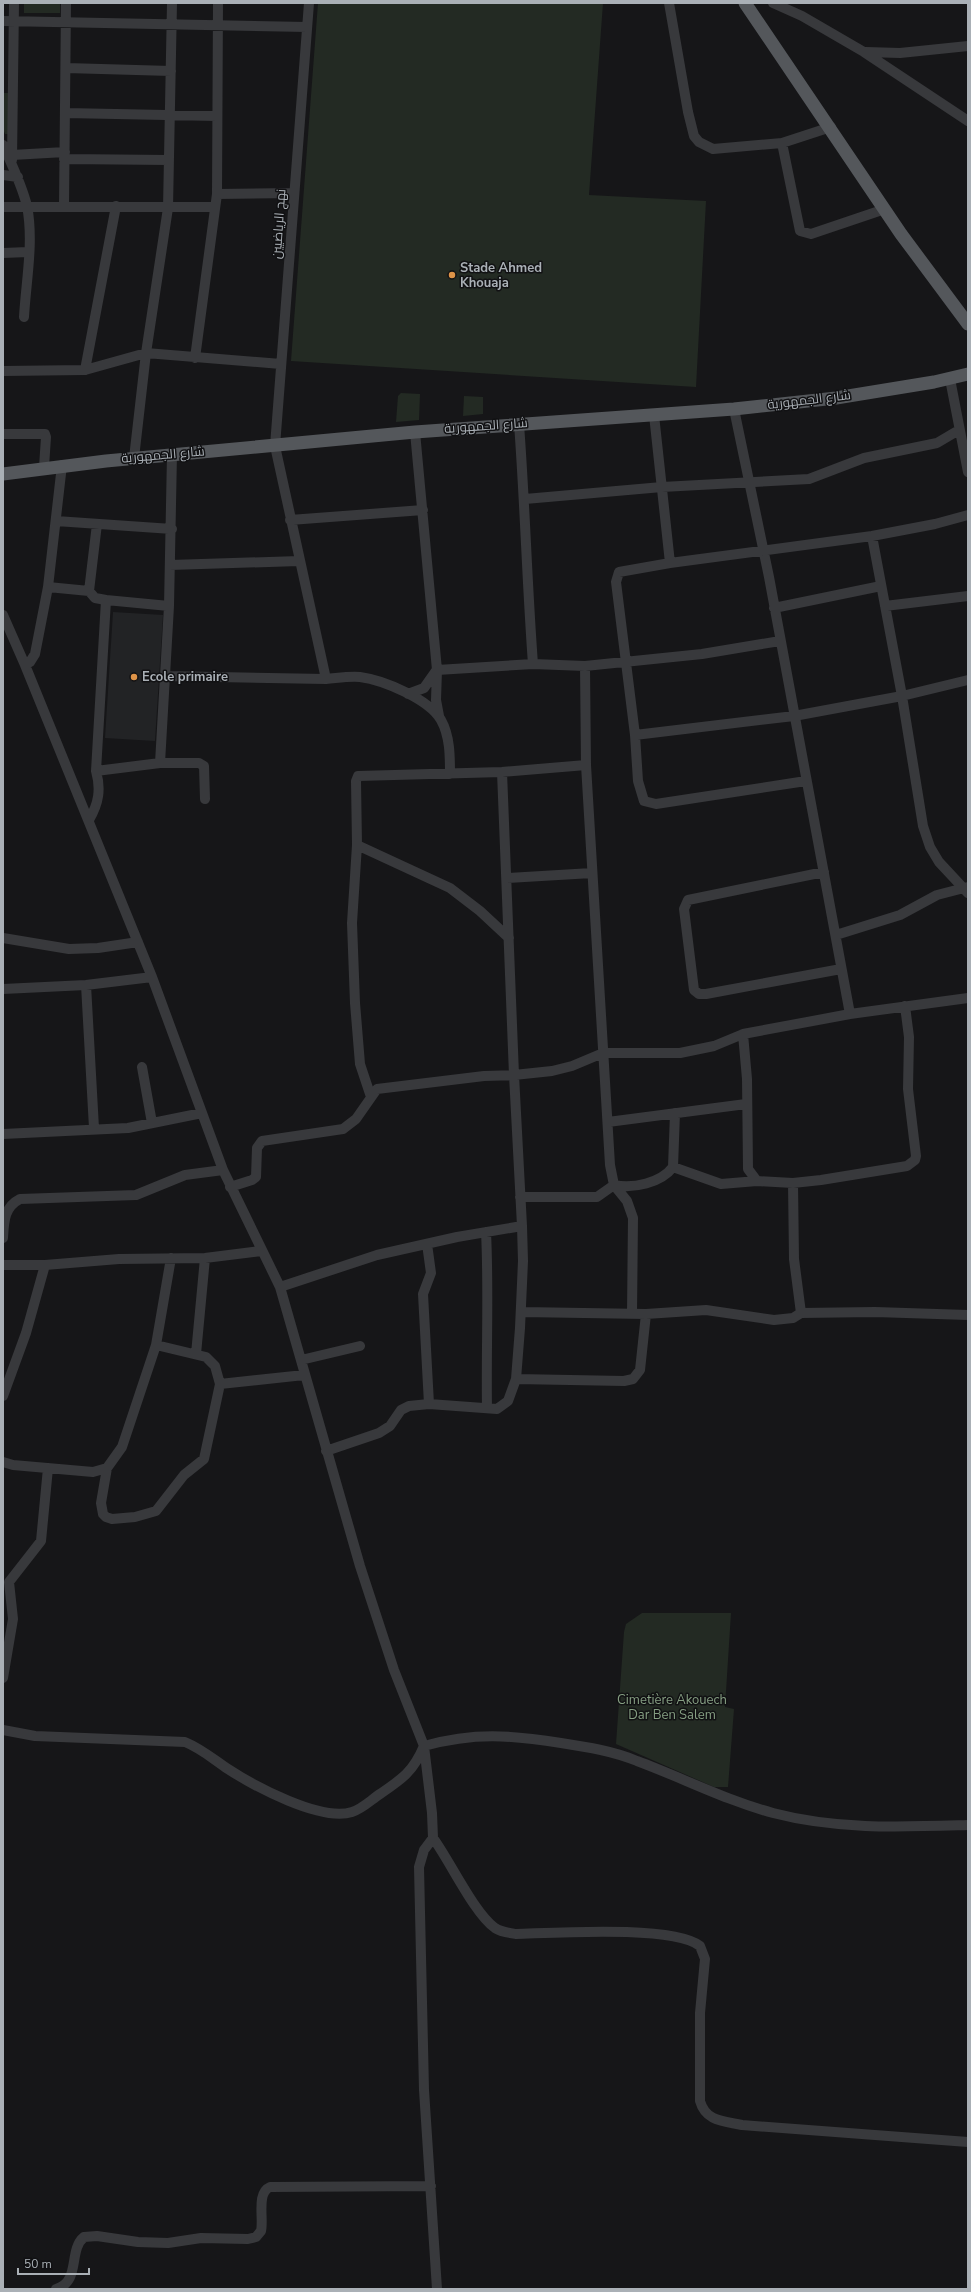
<svg xmlns="http://www.w3.org/2000/svg" width="971" height="2292" font-family="'Nunito Sans',Cairo,sans-serif">
<rect width="100%" height="100%" fill="#161618"/>
<path fill="#222325" d="M113,612L163,615L155,741L105,738Z"/>
<path fill="#232a23" d="M24,3H60V13H24Z
M318,3H603L589,195L706,201L696,387L291,361Z
M3,93H8V134H5L3,129Z
M401,393L420,394L419,420L396,422L398,396Z
M464,396L483,397V414L463,416Z
M642,1613H731L725,1707L734,1709L728,1787H714L616,1744L624,1632L626,1624Z"/>
<g fill="none" stroke-linecap="round" stroke-linejoin="round">
<path stroke="#38393c" stroke-width="10" d="M309,3L275,446L326,679
M669,3L688,112L694,136L699,142L713,149L782,143L831,127
M773,3L802,16L864,52L968,121
M3,21L307,27
M866,52L900,53L968,46
M66,68L171,71
M65,113L217,116
M782,143L800,231L811,234L885,209
M3,145C12,165 22,185 27,206C34,242 26,281 24,317
M12,155L65,152
M64,159L169,160
M12,160L14,3
M3,175L18,177
M217,194L294,193
M64,206L66,3
M3,207H215
M3,253L28,252
M195,358L217,194L218,3
M85,370L116,206
M3,371L85,370L146,353L281,364
M950,379L968,472
M734,409L769,577L850,1014
M654,415L670,563
M519,424C525,504 527,584 533,664
M415,432L437,670L533,664L585,666L702,654L780,641
M3,434H45L46,437L44,467
M134,458L146,353L168,208L172,3
M525,499L662,487L809,479L864,458L937,443L959,430
M290,520L423,510
M56,521L172,529
M872,536L902,696L923,826L930,847L939,862L968,893
M170,565L299,561
M48,587L89,591L97,524
M89,591L95,598L106,600
M169,606L106,600L96,771L160,763L169,606L172,454
M885,606L968,596
M774,608L881,586
M3,615L25,665L152,977L223,1170L280,1287L360,1566L394,1670L424,1746L432,1813L433,1838L424,1850L419,1867L424,2090L437,2289
M25,665L30,662L35,654L48,587L62,465
M585,666L586,765L610,1165L614,1185L627,1201L633,1218L632,1314
M437,670L436,700L439,716
M165,676L326,679C338,678 349,676 360,677C383,680 429,699 441,720C450,736 450,756 450,774
M408,694L424,688L436,671
M635,735L794,716L902,696L968,680
M160,763H199L204,766L205,799
M502,772L514,1075L552,1071L572,1066L603,1053H680L714,1046L743,1034L850,1014L968,998
M806,781L656,804L644,801L638,781L635,735L616,582L619,572L670,563L872,536L935,524L968,515
M89,820C99,803 101,789 96,771
M357,845L450,888L480,911L509,938
M824,872L688,900L684,909L694,990L699,994H706L841,969
M507,878L592,873
M836,935L900,915L937,895L968,887
M3,938L69,949L98,948L138,942
M86,985L94,1128
M3,989L86,985L152,977
M743,1034L747,1079L748,1169L757,1181L793,1183L821,1180L907,1166L915,1160L916,1156L908,1089L909,1037L905,1006
M142,1067L152,1123
M371,1097L360,1064L355,1003L352,923L357,845L356,781L358,776L502,772L586,765
M608,1122L746,1104
M3,1134L128,1128L202,1113
M673,1167L675,1113
M230,1187L252,1180L256,1177L257,1148L262,1141L343,1129L356,1119L377,1089L484,1076L514,1075L522,1226L457,1237L377,1255L280,1287
M520,1197H597L614,1185C633,1189 661,1183 673,1167L721,1184L757,1181
M486,1232C489,1291 486,1349 487,1408
M3,1238C4,1222 4,1207 20,1199L136,1195L185,1175L223,1170
M427,1244L431,1273L423,1294L429,1404
M171,1258L156,1345L206,1357L215,1366L220,1384L304,1375
M3,1265H45L119,1259L205,1258L261,1251
M522,1312L646,1314L706,1310L774,1320L793,1318L801,1313L794,1259L793,1183
M801,1313L875,1312L968,1315
M196,1354L205,1258
M301,1360L360,1346
M516,1379L624,1381L633,1379L640,1370L646,1314
M3,1396L26,1333L45,1265
M326,1451L379,1433L390,1426L401,1410L409,1406L429,1404L497,1409L508,1401L516,1379L520,1328L523,1261L522,1226
M3,1462L13,1465L93,1472L107,1468L122,1447L156,1345
M107,1468L101,1503L103,1514L106,1517L112,1519L135,1517L156,1511L184,1475L204,1459L220,1384
M3,1678L13,1619L9,1582L41,1541L48,1468
M3,1730L35,1736L185,1742C202,1749 213,1759 228,1769C254,1786 321,1822 352,1812C362,1809 371,1800 380,1794C402,1779 413,1772 424,1746C474,1732 511,1735 561,1743C587,1747 613,1751 637,1761C683,1778 725,1800 773,1813C838,1830 902,1827 968,1825
M433,1838C450,1861 474,1913 495,1928C501,1932 509,1933 516,1934C554,1933 673,1925 700,1946L705,1959L700,2013V2101C706,2122 724,2121 742,2125L968,2142
M56,2289C81,2282 68,2250 84,2237L97,2236L138,2242L168,2243L201,2238L248,2239L256,2237L261,2231C264,2219 256,2193 270,2187L431,2186"/>
<path stroke="#54575b" stroke-width="13" d="M745,3L901,234L968,324
M3,474L106,461L415,432L734,409L836,398L934,382L968,374"/>
</g>
<g fill="#de9348" stroke="#111113" stroke-width="1.5">
<circle cx="452" cy="275" r="4"/>
<circle cx="134" cy="677" r="4"/>
</g>
<g text-anchor="middle" dominant-baseline="central" stroke-width="3" stroke-linejoin="round" paint-order="stroke">
<g font-size="13" fill="#aab0b6" stroke="#111113">
<text transform="translate(279 224) rotate(-86)">نهج الرياضيين</text>
<text transform="translate(809 400) rotate(-7)">شارع الجمهورية</text>
<text transform="translate(486 426) rotate(-4)">شارع الجمهورية</text>
<text transform="translate(163 455) rotate(-5)">شارع الجمهورية</text>
</g>
<g font-size="13" font-weight="bold" fill="#aab0b6" stroke="#111113" text-anchor="start">
<text x="460" y="268">Stade Ahmed<tspan x="460" dy="15">Khouaja</tspan></text>
<text x="142" y="677">Ecole primaire</text>
</g>
<g font-size="13" fill="#869f83" stroke="#111113">
<text x="672" y="1700">Cimetière Akouech<tspan x="672" dy="15">Dar Ben Salem</tspan></text>
</g>
</g>
<rect width="971" height="2292" fill="none" stroke="#aab0b6" stroke-width="8"/>
<path d="M18 2268v6h71v-6" fill="none" stroke="#aab0b6" stroke-width="2"/>
<text x="24" y="2268" font-size="12" fill="#aab0b6" stroke="#111113" stroke-width="3" paint-order="stroke">50 m</text>
</svg>
